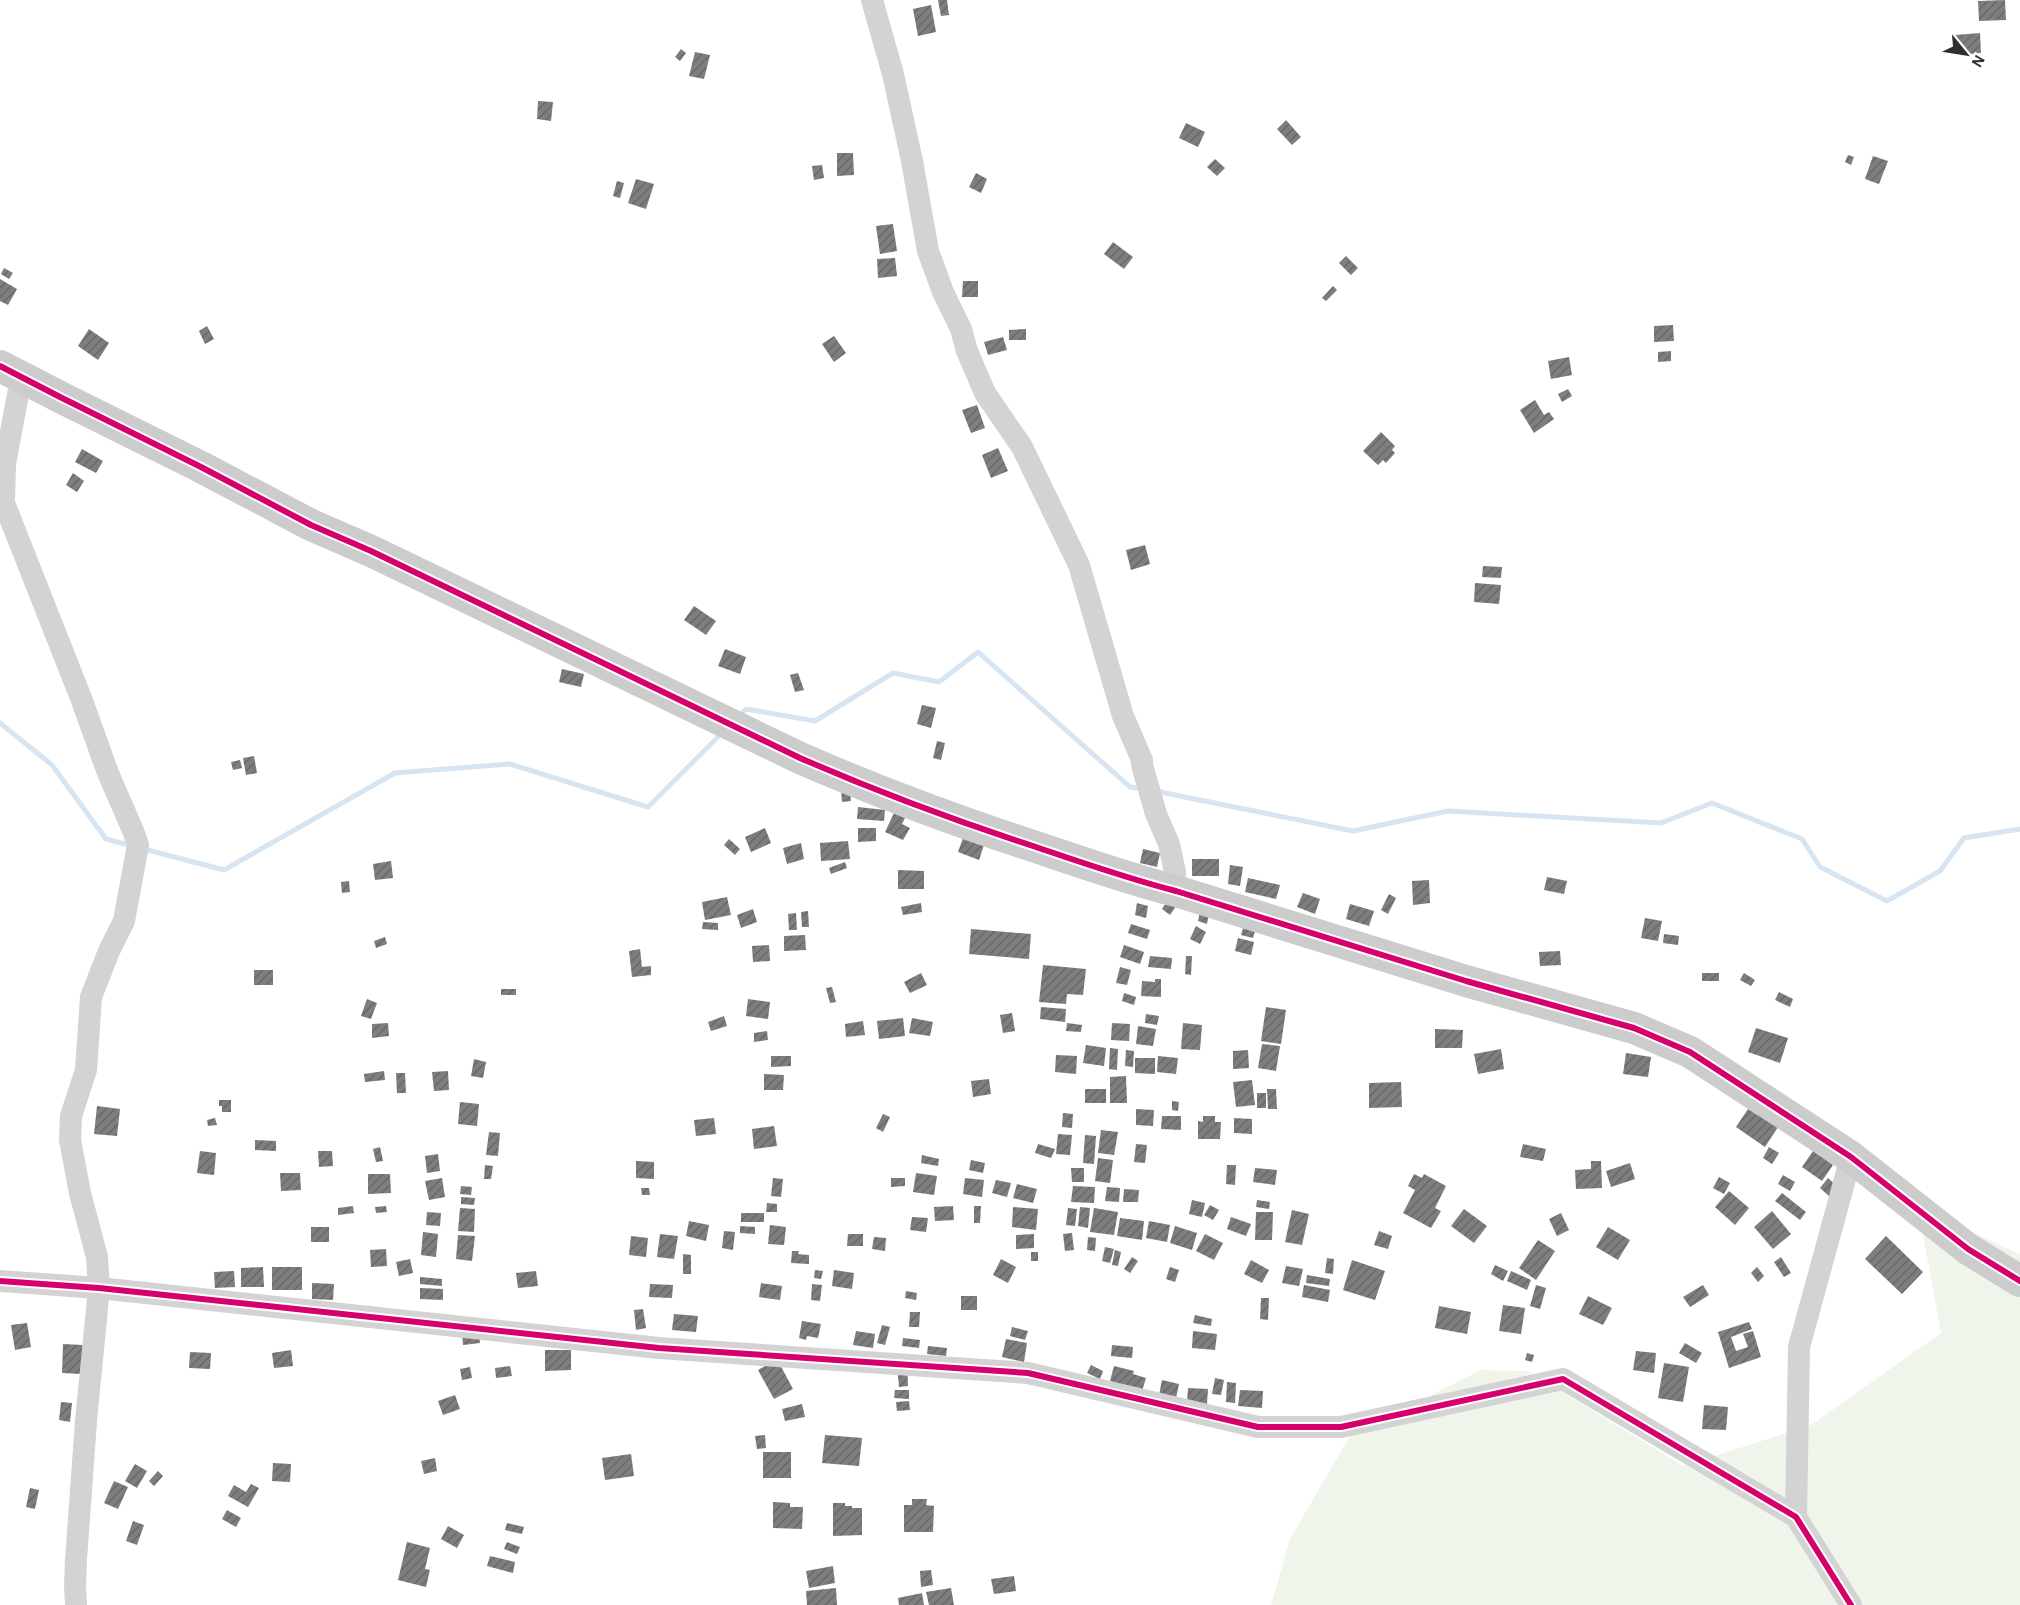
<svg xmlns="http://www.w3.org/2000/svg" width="2020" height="1605" font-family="'Alegreya Sans',sans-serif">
<defs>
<pattern id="building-hatch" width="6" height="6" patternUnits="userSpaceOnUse" patternTransform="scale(1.5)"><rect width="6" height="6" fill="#7e7e7e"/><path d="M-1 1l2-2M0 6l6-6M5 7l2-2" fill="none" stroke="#686868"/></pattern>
</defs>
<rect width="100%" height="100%" fill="#fff"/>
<path fill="#eff5eb" d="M1918,1208L2020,1254V1605H1271L1290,1539L1350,1436L1481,1370L1528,1371L1683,1466L1811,1425L1941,1333Z"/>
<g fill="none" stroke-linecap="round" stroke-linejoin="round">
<path stroke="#d7e4f2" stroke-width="5" d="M737,718L746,709L815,721L893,673L939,682L978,652L1130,787L1143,789
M0,723L52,765L106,839L132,846
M1155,791L1353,831L1448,811L1661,823L1712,803L1802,839L1820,867L1887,901L1940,871L1964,838L2020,829
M144,849L224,870L395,773L510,764L648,807L722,733"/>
</g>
<path fill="url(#building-hatch)" d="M938,0H947L949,15L941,16Z
M2005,0L2006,20L1979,21L1978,1Z
M931,5L936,32L918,36L913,9Z
M1980,33L1981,53L1956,55L1955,35Z
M681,49L686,53L680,61L675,57Z
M695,52L710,55L704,79L689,76Z
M538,101L553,102L551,121L537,119Z
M1286,120L1301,137L1292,145L1277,129Z
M1186,123L1205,132L1198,147L1179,138Z
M837,153H853L854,175L837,176Z
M1848,155L1854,157L1851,165L1845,162Z
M1873,156L1888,161L1879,184L1865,179Z
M1215,159L1225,168L1217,176L1207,167Z
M822,165L824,178L814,180L812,166Z
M976,173L987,179L981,193L969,187Z
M636,179L654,184L646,209L628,203Z
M617,181L624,183L620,198L613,196Z
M893,224L897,251L880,254L876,226Z
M1113,242L1133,257L1124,269L1104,254Z
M1346,256L1358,268L1351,275L1339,263Z
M895,258L897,276L878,278L877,259Z
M4,268L13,273L9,279L1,274Z
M0,279L17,289L8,305L0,301Z
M963,281H978V297H962Z
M1333,286L1337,290L1326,301L1322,298Z
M1673,325L1674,341L1654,342V326Z
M207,326L214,339L205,344L199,331Z
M89,329L109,343L98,360L78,346Z
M1026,329V340H1009V330Z
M834,336L846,353L834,362L822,344Z
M1003,337L1007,350L988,355L984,342Z
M1671,351V361L1658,362V352Z
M1569,357L1572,375L1551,379L1548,361Z
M1568,389L1572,396L1562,402L1558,394Z
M1535,400L1544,415L1549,412L1554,419L1534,433L1520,410Z
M977,405L985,428L971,433L962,410Z
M1381,432L1395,446L1392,450L1395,453L1386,463L1383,460L1378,465L1363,451Z
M998,448L1008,471L991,478L982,455Z
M82,449L103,461L96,473L75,462Z
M73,473L84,481L77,492L66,485Z
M1145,545L1150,564L1131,570L1126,550Z
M1483,566L1502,567L1501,578L1482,577Z
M1475,583L1501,585L1499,604L1474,602Z
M694,606L716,621L706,635L684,620Z
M725,649L746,657L740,674L718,666Z
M562,669L584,674L581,687L559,682Z
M798,673L804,690L795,692L790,675Z
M922,705L936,708L931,728L917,724Z
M937,741L945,743L941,760L933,758Z
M254,756L257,773L246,775L243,758Z
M240,760L242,768L233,770L231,762Z
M841,789H850L851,801L842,802Z
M858,807L885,810L884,821L857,819Z
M894,813L905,818L902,824L910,828L903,840L885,832Z
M765,828L771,843L751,852L745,837Z
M858,828H876V841L858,842Z
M963,838L984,845L979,860L958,852Z
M729,839L740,849L735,855L724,845Z
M848,841L850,859L821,861L820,843Z
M801,843L804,859L787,864L783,848Z
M1143,849L1160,853L1157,867L1140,863Z
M1192,859H1219V876H1192Z
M391,861L393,878L375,880L373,864Z
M845,862L847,868L831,874L829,868Z
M1230,865L1243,867L1240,886L1228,884Z
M898,870L924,871V889H898Z
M1547,877L1567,881L1564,894L1544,890Z
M1248,878L1280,885L1276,899L1245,892Z
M1429,880L1430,903L1413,905L1412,881Z
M349,881L350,892L342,893L341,882Z
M1303,893L1320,899L1315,914L1297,907Z
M1389,894L1396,898L1388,914L1381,910Z
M727,897L731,915L705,920L702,902Z
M1168,900L1177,905L1170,915L1162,909Z
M921,903L922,912L903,915L901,907Z
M1137,903L1148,906L1146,918L1135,915Z
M1350,904L1374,911L1369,926L1346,919Z
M753,909L757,922L741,928L737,915Z
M808,911L809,927H802L801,912Z
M1200,912L1209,914L1207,924L1198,921Z
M796,913L797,930H789L788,914Z
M1645,918L1662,921L1658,941L1641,938Z
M703,922L718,923V930L702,929Z
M1131,924L1150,930L1147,939L1128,933Z
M1196,926L1206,932L1200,944L1190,939Z
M1243,928L1255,931L1253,938L1241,935Z
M971,929L1031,934L1029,959L969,954Z
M1664,934L1679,936L1678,945L1663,943Z
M805,935L806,950L784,951V936Z
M385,937L387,944L376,948L374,941Z
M1238,938L1254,942L1251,955L1235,951Z
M769,945L770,961L753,962L752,946Z
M1124,945L1144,952L1140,964L1120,957Z
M640,949L642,967L651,966V975L632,977L629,951Z
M1560,951L1561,965L1540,966L1539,952Z
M1150,956L1172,958L1171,969L1148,967Z
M1186,956H1192L1191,975L1185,974Z
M1043,965L1086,969L1083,995L1067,994L1066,1004L1039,1002Z
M1120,967L1131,970L1127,985L1116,983Z
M254,970H273V985H254Z
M921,973L927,985L910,993L904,982Z
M1702,973H1719V981H1702Z
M1744,973L1755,980L1751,986L1740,980Z
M1155,979H1161V997L1141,996L1142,981L1155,982Z
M832,987L836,1002L830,1003L826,988Z
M501,989H516V995H501Z
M1779,992L1793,999L1790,1007L1775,1000Z
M1124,993L1136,997L1134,1005L1122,1001Z
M367,999L377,1003L371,1019L361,1016Z
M748,999L770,1002L768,1019L746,1016Z
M1041,1007L1066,1009L1065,1022L1040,1019Z
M1266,1007L1286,1010L1281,1044L1261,1041Z
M1012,1013L1015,1031L1003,1033L1000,1015Z
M1146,1014L1159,1016L1157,1025L1145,1023Z
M724,1016L727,1026L711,1031L708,1022Z
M903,1018L905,1036L879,1039L877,1021Z
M912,1018L933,1022L930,1036L909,1033Z
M863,1021L865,1035L846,1037L845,1024Z
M388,1023L389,1036L372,1038V1024Z
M1067,1023L1082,1025L1081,1032L1066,1031Z
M1112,1023L1130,1024L1129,1041L1111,1040Z
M1183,1023L1202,1025L1200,1050L1181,1049Z
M1138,1026L1156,1029L1153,1046L1136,1044Z
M1756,1028L1788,1038L1780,1063L1748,1052Z
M1435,1029L1463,1030L1462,1048H1435Z
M767,1031L768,1040L754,1042V1033Z
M1262,1044L1280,1046L1276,1071L1258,1068Z
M1086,1045L1106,1048L1104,1066L1083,1063Z
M1110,1048L1118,1049L1117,1070L1109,1069Z
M1501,1049L1504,1069L1478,1074L1474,1054Z
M1126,1050L1134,1051L1133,1067L1125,1066Z
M1248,1050L1249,1068L1233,1069V1051Z
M1626,1053L1651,1057L1648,1077L1623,1074Z
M1056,1055L1077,1056L1076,1074L1055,1072Z
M771,1056H791V1066L771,1067Z
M1158,1056L1178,1058L1176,1074L1157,1072Z
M1135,1058H1155V1074L1135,1073Z
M474,1059L486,1062L483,1078L471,1076Z
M384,1071L385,1080L365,1082L364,1074Z
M448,1071L449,1090L434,1091L432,1072Z
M396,1073H405L406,1093H397Z
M764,1074L784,1075L783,1090H764Z
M1126,1076L1127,1103H1110V1077Z
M989,1079L991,1094L973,1097L971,1081Z
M1252,1080L1255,1105L1236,1107L1233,1082Z
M1401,1082L1402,1107L1369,1108V1083Z
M1085,1089H1106V1103H1085Z
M1267,1089H1276L1277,1109H1268Z
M1257,1093H1266V1108H1257Z
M219,1100H231V1112H222V1106H219Z
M1172,1101L1179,1102L1178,1111L1172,1110Z
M460,1102L479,1104L477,1126L458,1124Z
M97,1106L120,1109L117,1136L94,1134Z
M1761,1108L1778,1127L1765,1147L1736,1127L1748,1109L1757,1115Z
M1136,1109L1154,1110L1153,1126L1136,1125Z
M1063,1113L1073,1114L1072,1128L1062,1127Z
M883,1114L890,1117L883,1132L876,1128Z
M1162,1116H1181V1130L1161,1129Z
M1203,1116H1215V1122H1221L1220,1139H1198V1121L1203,1122Z
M215,1118L217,1125L208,1126L207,1120Z
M714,1118L716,1134L696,1136L694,1120Z
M1234,1118L1252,1119V1134L1234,1133Z
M774,1126L777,1146L754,1149L752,1129Z
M1101,1130L1118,1132L1114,1155L1098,1153Z
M489,1132L500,1133L498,1156L486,1155Z
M1058,1134L1072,1135L1070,1155L1056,1154Z
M1085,1135L1096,1136L1094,1164L1083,1163Z
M255,1140L276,1141V1151L255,1150Z
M1038,1144L1055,1149L1051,1158L1035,1153Z
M1136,1144L1147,1145L1145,1163L1134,1162Z
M1523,1144L1546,1149L1543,1161L1520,1157Z
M380,1147L383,1161L376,1162L373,1149Z
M1769,1147L1779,1153L1772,1164L1763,1158Z
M200,1151L216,1153L214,1175L197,1173Z
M318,1151H332L333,1166L319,1167Z
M1813,1151L1833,1165L1822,1181L1802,1167Z
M438,1154L440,1171L427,1173L425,1156Z
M922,1155L939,1159L938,1166L921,1163Z
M1098,1158L1113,1160L1110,1183L1095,1181Z
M971,1160L985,1163L983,1173L969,1170Z
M636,1161L654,1162V1179L636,1178Z
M1591,1161H1601L1602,1188L1576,1189L1575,1170L1591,1169Z
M1630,1163L1635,1179L1611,1187L1606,1171Z
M485,1165L493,1166L491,1179H484Z
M1227,1165H1236L1235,1185L1226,1184Z
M1071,1168H1084V1182H1072Z
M1255,1168L1277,1170L1275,1185L1253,1182Z
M280,1173H300L301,1190L281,1191Z
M916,1173L937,1176L934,1195L913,1192Z
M368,1174H390L391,1193L368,1194Z
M1414,1174L1422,1178L1424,1174L1446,1186L1435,1208L1441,1211L1431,1228L1403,1213L1415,1190L1408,1186Z
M1783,1175L1795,1182L1790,1191L1778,1184Z
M1719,1177L1730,1183L1724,1194L1713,1188Z
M442,1178L445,1197L429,1200L425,1181Z
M773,1178L783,1179L781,1197L771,1196Z
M891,1178H905V1186L891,1187Z
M965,1178L984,1180L982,1197L963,1194Z
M1828,1178L1837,1186L1829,1196L1820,1188Z
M996,1180L1011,1183L1007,1197L992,1193Z
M1017,1184L1037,1189L1033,1203L1013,1198Z
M461,1186L472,1187L471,1195L460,1194Z
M1073,1186L1095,1187L1094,1203L1071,1202Z
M1107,1187L1120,1188L1119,1202L1105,1201Z
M641,1188H649L650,1195H642Z
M1124,1189L1139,1190L1138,1202H1123Z
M1729,1191L1749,1208L1735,1225L1715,1207Z
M1782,1193L1806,1212L1800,1220L1775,1201Z
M461,1197L475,1198L474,1205L461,1204Z
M1192,1200L1205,1203L1202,1217L1189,1214Z
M1257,1200L1270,1202L1269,1209L1256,1207Z
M767,1203L777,1204V1212H766Z
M1210,1205L1219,1210L1213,1220L1204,1215Z
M353,1206L354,1213L338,1215V1208Z
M386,1206L387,1212L376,1213L375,1207Z
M953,1206L954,1220L935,1221L934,1207Z
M974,1206H981L980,1223H974Z
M1013,1207L1038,1209L1036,1230L1012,1227Z
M1080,1207L1090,1208L1088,1228L1078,1226Z
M460,1208L475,1209L474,1232L458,1231Z
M1068,1208L1077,1209L1075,1226L1066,1225Z
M1094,1208L1118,1212L1114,1235L1090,1232Z
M1464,1209L1487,1226L1474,1243L1451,1226Z
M1292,1210L1309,1214L1302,1245L1285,1242Z
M1772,1211L1791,1234L1773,1249L1754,1227Z
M427,1212L441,1213L440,1226L426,1225Z
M1256,1212H1273L1272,1240H1255Z
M741,1213H764V1222H741Z
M1561,1213L1569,1230L1557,1236L1549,1219Z
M912,1217L928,1218L926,1232L910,1230Z
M1231,1217L1251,1224L1246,1236L1227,1229Z
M1120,1218L1144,1221L1142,1240L1117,1236Z
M689,1221L709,1225L706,1241L686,1236Z
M1149,1221L1170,1225L1167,1242L1146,1238Z
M770,1225L786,1227L784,1245L768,1244Z
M740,1226L755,1227V1234L740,1233Z
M1175,1226L1197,1233L1192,1250L1170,1243Z
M311,1227H329V1242H311Z
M1608,1227L1630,1240L1618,1260L1596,1247Z
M724,1231L735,1232L733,1250L722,1248Z
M1379,1231L1392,1236L1388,1249L1374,1245Z
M423,1232L438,1234L436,1257L421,1255Z
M1072,1233L1074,1250L1065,1251L1063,1234Z
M660,1234L678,1236L674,1259L657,1257Z
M848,1234H863V1246H847Z
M1034,1234V1248L1016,1249V1235Z
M1205,1234L1223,1243L1214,1260L1196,1251Z
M458,1235L475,1236L472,1261L456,1259Z
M631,1236L648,1238L646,1257L629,1255Z
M1886,1236L1923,1272L1902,1294L1865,1259Z
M874,1237L886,1238L885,1251L872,1249Z
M1088,1237L1096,1238L1095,1251L1087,1250Z
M1538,1240L1555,1251L1536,1280L1519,1268Z
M1105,1247L1114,1249L1110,1263L1102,1261Z
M386,1249L387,1266L371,1267L370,1250Z
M1115,1250L1121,1252L1118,1266L1112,1265Z
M792,1251H799L798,1254L809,1255V1264L791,1263Z
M1031,1252H1038V1261H1031Z
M683,1254L691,1255V1274H683Z
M1132,1257L1138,1261L1130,1273L1124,1269Z
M1781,1257L1791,1273L1784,1277L1774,1262Z
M1327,1258L1334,1259L1333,1274L1325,1273Z
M410,1259L413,1273L399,1276L396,1262Z
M1001,1259L1016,1267L1008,1283L993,1275Z
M1251,1260L1269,1270L1262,1283L1244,1274Z
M1352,1260L1385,1271L1375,1300L1343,1290Z
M1495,1265L1508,1271L1503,1281L1491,1274Z
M1286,1266L1303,1269L1299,1286L1282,1283Z
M263,1267L264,1287H241V1268Z
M272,1267H302V1290H272Z
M1170,1267L1179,1270L1175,1282L1166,1279Z
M1757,1267L1764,1276L1758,1282L1751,1273Z
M815,1270L823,1271L821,1279L814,1278Z
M834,1270L854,1273L852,1289L832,1286Z
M234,1271L235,1287L215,1288L214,1272Z
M536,1271L538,1286L518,1288L516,1273Z
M1511,1271L1531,1280L1527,1290L1507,1281Z
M1307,1275L1330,1279L1329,1286L1306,1283Z
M420,1277L442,1279V1286L420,1284Z
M312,1283L334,1284L333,1300L312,1299Z
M761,1283L782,1286L780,1300L759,1297Z
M650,1284L673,1285L672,1298L649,1297Z
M812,1284L822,1285L820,1301L811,1300Z
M1304,1285L1330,1290L1328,1302L1302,1297Z
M1536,1285L1546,1288L1540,1309L1530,1306Z
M1703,1285L1709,1295L1690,1307L1683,1297Z
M420,1288L443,1289V1300L420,1299Z
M906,1291L917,1293L916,1300L905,1298Z
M961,1296H977V1310H961Z
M1588,1296L1612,1308L1603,1325L1579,1314Z
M1261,1298H1269L1268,1320L1260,1319Z
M1503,1305L1525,1308L1521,1334L1499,1331Z
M1439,1306L1471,1312L1467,1334L1435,1328Z
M643,1309L646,1328L636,1330L634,1310Z
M910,1312H920L919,1327H909Z
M674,1314L698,1316L696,1332L672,1330Z
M1195,1315L1212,1319L1211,1326L1193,1323Z
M802,1321L821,1324L818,1338L807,1336L806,1340L799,1338Z
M1749,1322L1752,1329L1731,1337L1736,1351L1748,1347L1743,1334L1753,1331L1761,1357L1729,1368L1718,1332Z
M27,1323L31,1347L15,1350L11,1325Z
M882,1325L890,1327L885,1345L877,1343Z
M1012,1327L1028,1331L1025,1340L1010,1336Z
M479,1331L480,1343L463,1345L462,1333Z
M856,1331L875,1334L873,1348L853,1345Z
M1193,1331L1217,1334L1215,1350L1192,1348Z
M903,1338L920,1340L919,1348L902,1346Z
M1006,1339L1027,1343L1024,1362L1002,1357Z
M1685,1343L1702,1353L1696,1363L1679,1353Z
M63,1344L83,1345L81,1374L62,1373Z
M1112,1345L1133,1347L1132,1358L1111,1356Z
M928,1346L947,1348L946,1356L927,1354Z
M291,1350L293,1366L274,1368L272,1353Z
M545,1350H571V1370L545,1371Z
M1636,1351L1656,1353L1654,1373L1633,1370Z
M190,1352L211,1353L210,1369L189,1368Z
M1527,1353L1534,1355L1532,1362L1525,1360Z
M777,1359L793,1389L774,1399L758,1370Z
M1664,1363L1689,1367L1683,1402L1658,1398Z
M907,1364L908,1386L899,1387L897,1365Z
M1091,1365L1103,1371L1100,1379L1087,1373Z
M510,1366L512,1376L496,1378L495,1368Z
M1114,1366L1134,1371L1133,1374L1146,1378L1142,1391L1110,1381Z
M470,1367L472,1378L462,1380L460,1369Z
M1215,1378L1224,1380L1221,1395L1212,1394Z
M1162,1380L1179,1384L1176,1398L1159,1395Z
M1227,1382L1236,1383L1235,1403L1226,1402Z
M1188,1388L1208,1389L1207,1404L1187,1402Z
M895,1390H909V1399L894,1398Z
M1240,1390L1263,1391L1262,1408L1238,1406Z
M455,1395L460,1409L443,1415L438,1401Z
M909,1401L910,1410L897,1411L896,1402Z
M61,1402L72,1403L70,1422L59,1420Z
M802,1404L805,1417L785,1421L782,1409Z
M1704,1405L1728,1407L1726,1430L1702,1429Z
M765,1435L766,1448L757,1449L755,1436Z
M825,1435L862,1438L859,1466L822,1463Z
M763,1452H791V1478H763Z
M631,1454L634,1476L605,1480L602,1458Z
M435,1458L437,1471L424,1474L421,1461Z
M273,1463L291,1464L290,1482L272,1481Z
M135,1464L147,1471L137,1488L125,1481Z
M158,1471L163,1476L154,1486L149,1481Z
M114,1481L128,1487L118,1509L104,1503Z
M251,1484L259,1488L248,1507L228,1496L234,1485L246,1492Z
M30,1488L39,1490L35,1509L26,1507Z
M912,1499H927L926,1505L934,1506L933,1532H904V1505H912Z
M773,1502L790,1503V1507H803L802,1529L773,1528Z
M833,1503H845V1506H852V1508H862V1535L833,1536Z
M227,1510L241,1518L236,1527L222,1519Z
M133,1521L144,1525L137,1545L126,1541Z
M507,1523L524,1527L522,1534L505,1530Z
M448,1526L464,1535L457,1548L441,1539Z
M407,1542L430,1548L425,1569L430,1570L426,1587L398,1580Z
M507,1542L520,1547L517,1554L504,1549Z
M490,1556L515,1562L513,1573L487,1566Z
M833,1566L835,1583L809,1588L806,1571Z
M931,1570L933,1585L921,1587L920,1571Z
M1014,1576L1016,1591L994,1594L991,1579Z
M836,1588L837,1605H807L806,1591Z
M951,1588L954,1605H929L926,1592Z
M922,1593L924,1605H899L898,1598Z"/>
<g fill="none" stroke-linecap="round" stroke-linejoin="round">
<path stroke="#d3d3d3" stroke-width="22" d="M872,0L893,74L912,161L928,251L943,292L961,329L967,351L985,393L1022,447L1079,565L1123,716L1142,760V765L1156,814L1169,844L1175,872L1176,891
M21,378L5,464L4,503L81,698L108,773L134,833L138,845L124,921L109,951L91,997L86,1070L71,1116L70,1140L80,1193L97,1257L99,1288L86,1421L76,1560L75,1586L76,1605
M0,1281L99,1288L659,1348L1028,1373L1258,1427H1341L1563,1379L1796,1517L1851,1605
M1796,1517L1799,1347L1851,1157"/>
<path stroke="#ccc" stroke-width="32" d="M0,366L62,398L201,467L311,525L371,551L800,758C878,792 956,821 1036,847C1083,863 1129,879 1176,891L1466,981L1634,1028L1690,1052L1851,1157L1968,1249L2020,1281"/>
<g stroke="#fff" stroke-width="10">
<path id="cycleway" d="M0,366L62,398L201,467L311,525L371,551L800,758C878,792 956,821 1036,847C1083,863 1129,879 1176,891L1466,981L1634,1028L1690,1052L1851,1157L1968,1249L2020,1281
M0,1281L99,1288L659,1348L1028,1373L1258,1427H1341L1563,1379L1796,1517L1851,1605"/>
</g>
<use href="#cycleway" stroke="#d6006c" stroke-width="6"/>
</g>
<g transform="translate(1966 54) rotate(120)" stroke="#ffffff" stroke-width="4.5" paint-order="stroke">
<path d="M0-4.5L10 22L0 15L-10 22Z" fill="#2e2e2e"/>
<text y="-9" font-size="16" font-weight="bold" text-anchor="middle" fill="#2e2e2e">N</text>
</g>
</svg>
